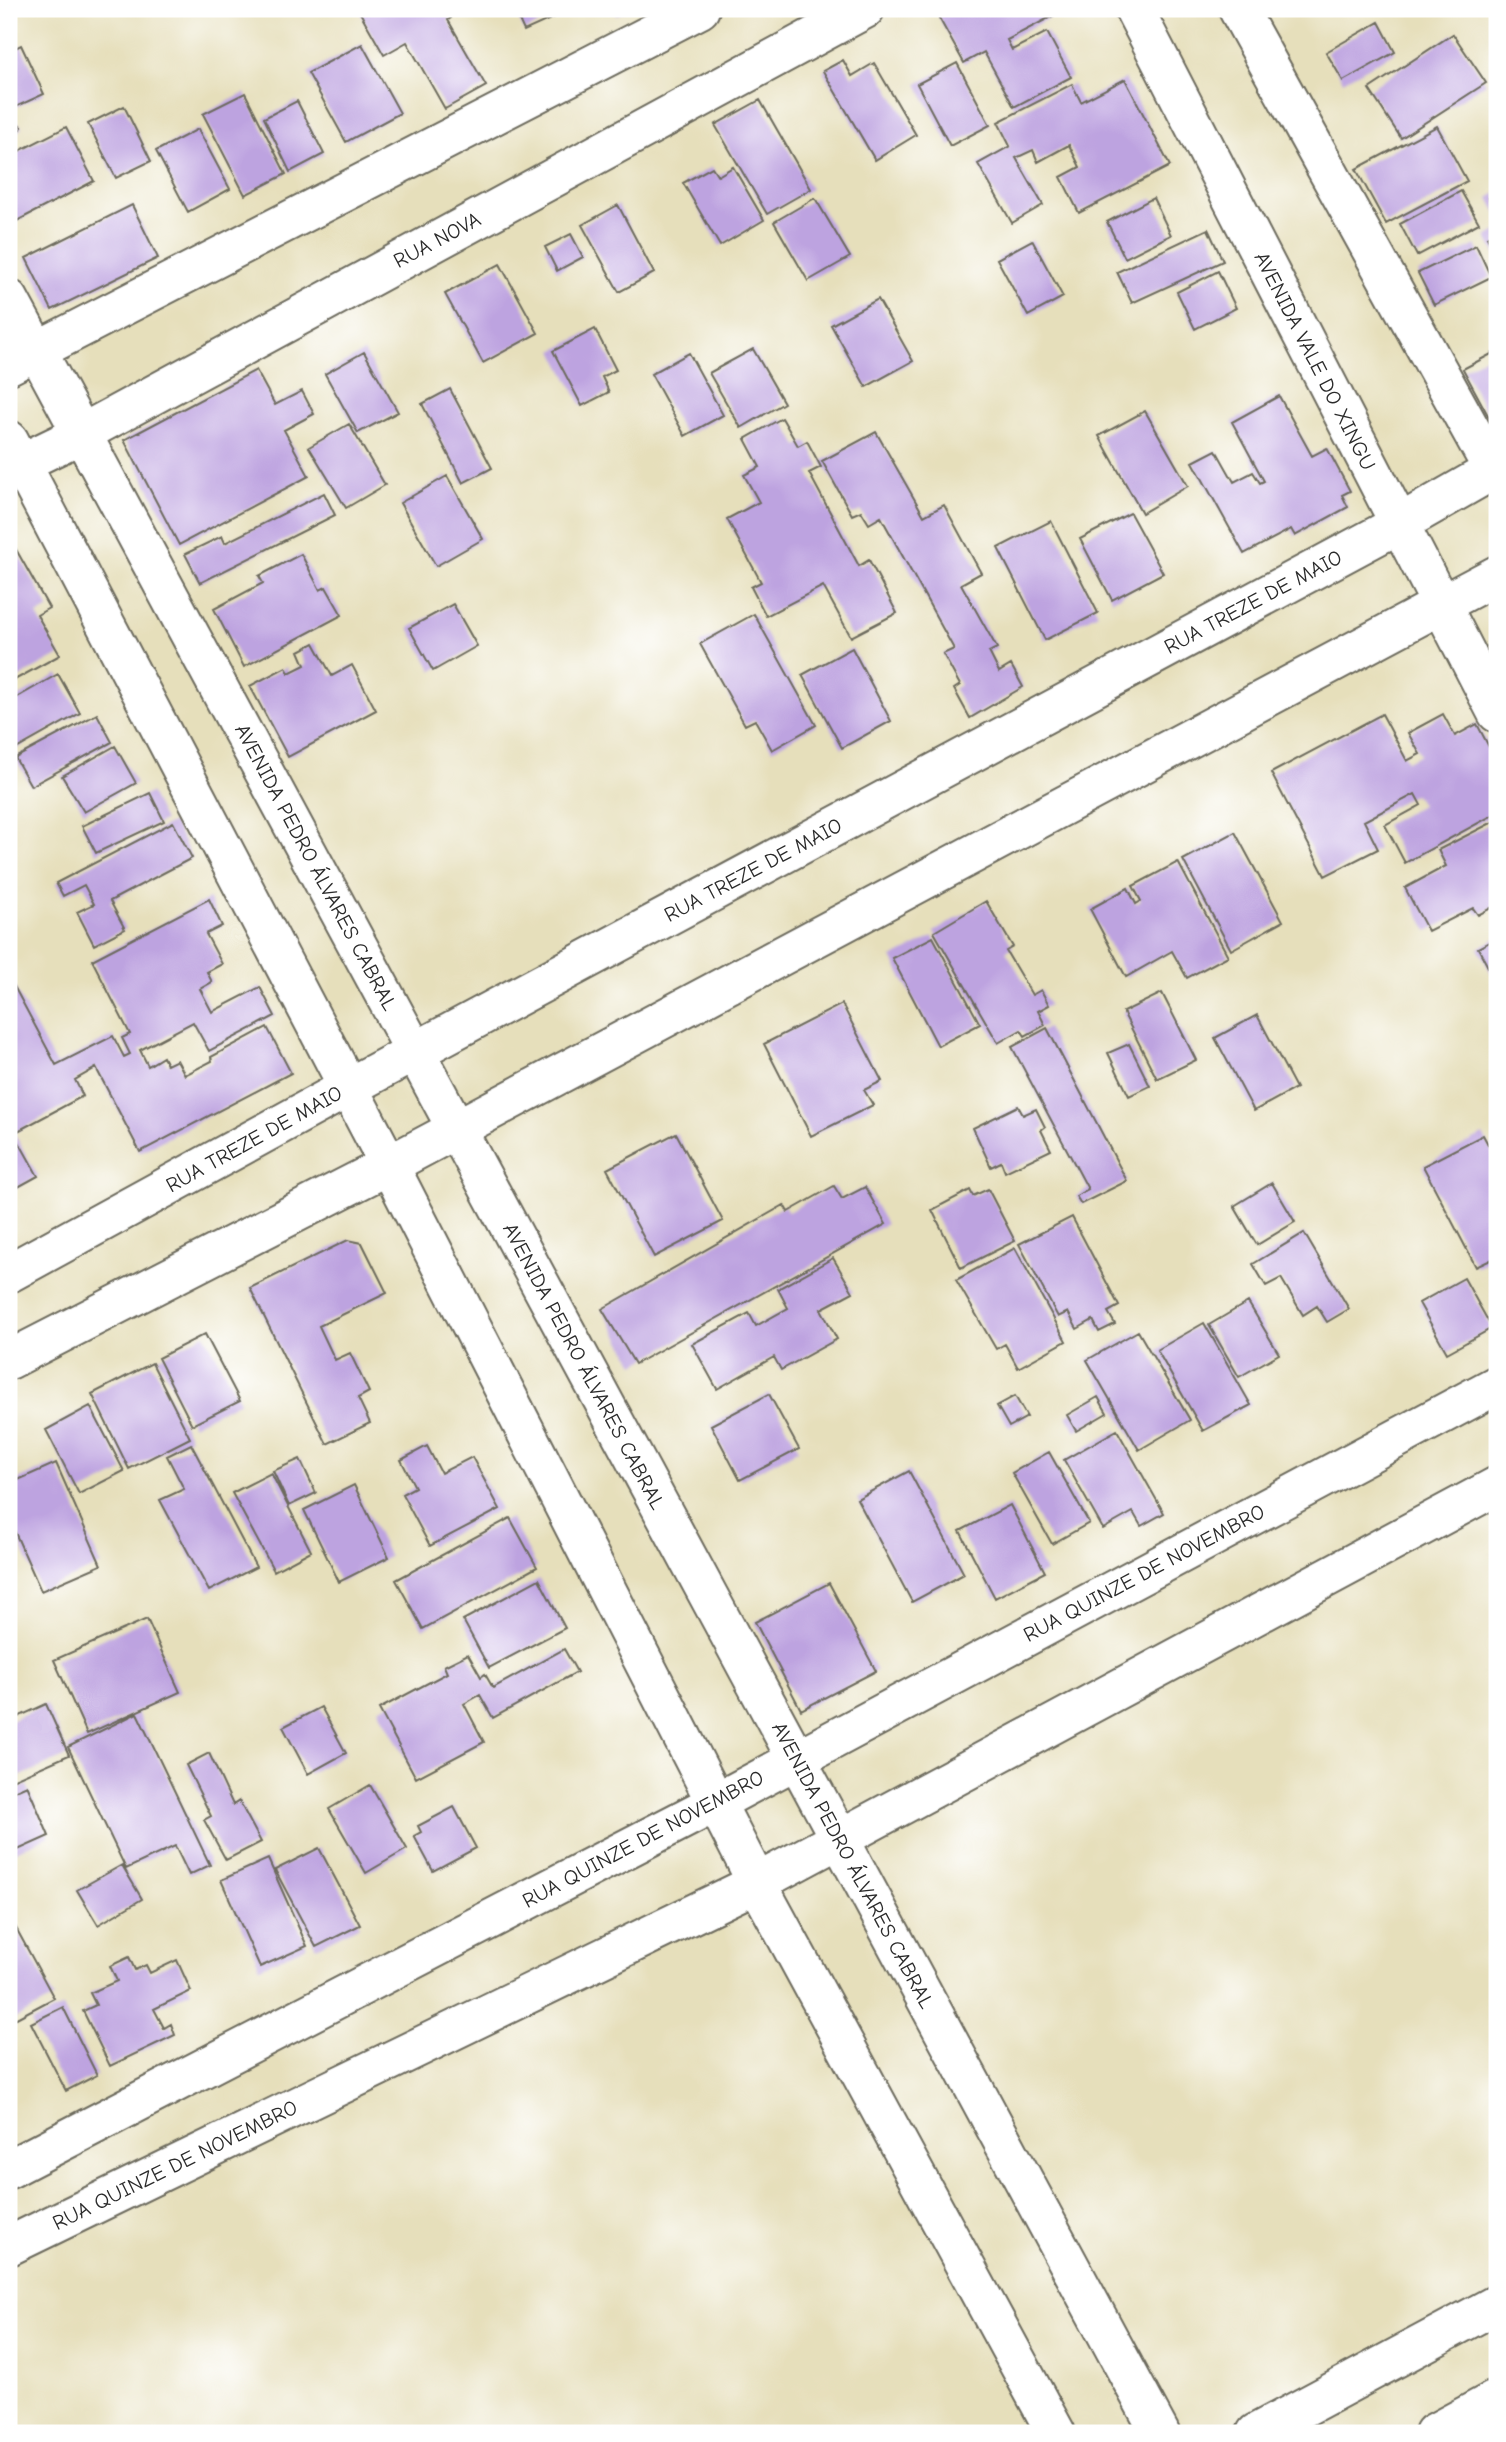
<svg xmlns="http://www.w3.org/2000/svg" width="1506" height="2442" font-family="'Comic Neue',sans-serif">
<rect width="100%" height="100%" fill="#fff"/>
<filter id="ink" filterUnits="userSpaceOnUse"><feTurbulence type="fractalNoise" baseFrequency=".0143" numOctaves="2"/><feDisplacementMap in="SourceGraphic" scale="14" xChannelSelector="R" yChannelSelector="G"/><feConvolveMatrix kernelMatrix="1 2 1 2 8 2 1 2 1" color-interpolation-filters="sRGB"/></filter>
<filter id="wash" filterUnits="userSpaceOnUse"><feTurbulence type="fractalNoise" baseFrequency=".00686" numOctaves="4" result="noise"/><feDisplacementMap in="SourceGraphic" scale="28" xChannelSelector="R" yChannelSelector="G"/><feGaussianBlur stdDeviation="1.57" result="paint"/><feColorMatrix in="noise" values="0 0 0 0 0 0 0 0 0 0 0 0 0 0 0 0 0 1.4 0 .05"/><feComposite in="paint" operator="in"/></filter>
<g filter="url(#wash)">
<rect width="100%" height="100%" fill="#e6dfbb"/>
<g id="blocks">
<path fill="#bda3e0" d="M358,9H446L451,18L448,20L486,86L445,109L407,42L384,55Z
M514,9H565L566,12L524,31Z
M613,9H630L616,15Z
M934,9H1066L1007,40L1012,50L1047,32L1071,77L1014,107L984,52L964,63Z
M1379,22L1395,52L1343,81L1326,52Z
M1453,34L1486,83L1401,138L1369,89Z
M362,44L400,113L346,142L308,73Z
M21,45L44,94L9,110V51Z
M843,60L852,76L874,63L916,135L875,160L823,71Z
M957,63L990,125L950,146L917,84Z
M1125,79L1170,166L1079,213L1061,177L1080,167L1069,145L1038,162L1033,150L1016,158L1043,205L1012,223L978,164L1010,146L998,122L1072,84L1081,102Z
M245,93L286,174L245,195L203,114Z
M760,100L811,189L767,214L715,125Z
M297,101L324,154L290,172L264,118Z
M124,106L151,161L116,178L88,124Z
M9,114L22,127L9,141Z
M1437,126L1467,181L1386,224L1356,169Z
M66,127L94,181L9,225V156Z
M198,129L230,189L188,212L156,151Z
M712,167L718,176L733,167L764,220L720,246L683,183Z
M1461,191L1479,223L1417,256L1400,224Z
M1497,193V213L1489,198Z
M815,198L850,257L808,281L774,222Z
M1153,198L1171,235L1125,258L1107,222Z
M132,205L158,258L52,310L26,258Z
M618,205L654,273L619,292L582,225Z
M1208,229L1223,261L1132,303L1117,272Z
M1497,231V257L1487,237Z
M571,234L583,257L557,271L545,247Z
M1032,240L1063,297L1028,316L997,259Z
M1476,245L1491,277L1434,305L1418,273Z
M500,264L538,333L483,363L445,294Z
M1218,271L1236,308L1195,329L1177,292Z
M878,299L913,361L866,387L831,325Z
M595,329L616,370L602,377L609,392L582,406L553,351Z
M753,349L784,403L741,428L709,373Z
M1497,351V432L1463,369Z
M364,352L398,412L358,433L325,374Z
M689,353L723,415L685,436L651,374Z
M256,370L275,405L302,391L314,414L284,430L309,476L179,545L124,440Z
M450,389L492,468L463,483L422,404Z
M1279,396L1312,456L1327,448L1350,491L1342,495L1348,507L1295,536L1291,529L1244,554L1193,462L1216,450L1234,482L1253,472L1260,483L1264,481L1232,422Z
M1145,411L1188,486L1142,513L1099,436Z
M782,418L798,446L807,441L821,467L809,473L859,566L869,560L897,613L851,637L823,586L766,616L751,587L761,582L727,519L759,502L744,475L760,467L745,439Z
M349,424L385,485L346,508L309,447Z
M876,432L924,516L944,505L981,573L961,584L997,648L989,652L999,672L1011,665L1023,687L970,718L954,689L960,685L943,654L954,649L881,517L869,524L861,511L852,515L822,461Z
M447,476L483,539L436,566L400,503Z
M324,493L335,515L200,583L185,554L222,536L225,543Z
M1130,513L1163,573L1112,600L1080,539Z
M1051,521L1098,613L1045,640L998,548Z
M9,537L49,608L37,615L60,655L9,683Z
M301,554L320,590L326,587L342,615L244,667L214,609L263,583L259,576Z
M453,604L477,646L433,671L409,628Z
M754,614L816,725L772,750L755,720L745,725L700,644Z
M314,643L332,676L352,665L376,710L288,757L250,686L286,667L289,673L305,665L299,651Z
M852,648L891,721L842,748L802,675Z
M58,674L80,713L9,753V702Z
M97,714L112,742L31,786L15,758Z
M1382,714L1407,761L1420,754L1408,733L1443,714L1455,736L1477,724L1497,762V813L1405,863L1385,825L1421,805L1415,794L1364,821L1378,849L1325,876L1271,773Z
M115,746L136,783L84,812L62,776Z
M150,793L164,821L96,853L82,826Z
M1497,820V905L1478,915L1473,908L1428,931L1405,888L1446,866L1438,850Z
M173,822L192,858L110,901L125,929L94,945L77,912L94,904L84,885L63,896L56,883Z
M1235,832L1283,921L1231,950L1183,860Z
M1178,862L1228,956L1187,978L1172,951L1126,977L1090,909L1128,888L1136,904L1141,901L1133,886Z
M209,899L222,926L206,934L222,964L207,972L212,982L200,989L212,1012L260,987L275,1016L209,1051L193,1022L140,1050L148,1066L163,1057L167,1065L177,1060L185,1075L212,1061L211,1057L267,1027L291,1073L140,1152L96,1068L75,1080L83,1096L14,1133L38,1176L9,1192V977L56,1065L113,1036L124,1057L130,1054L122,1038L130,1034L92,960Z
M986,901L1013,947L1006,951L1032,995L1041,990L1049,1005L1038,1011L1045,1025L1025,1036L1021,1030L998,1043L934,932Z
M933,937L980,1024L938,1046L892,958Z
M1497,938V984L1478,948Z
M1162,993L1196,1060L1157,1079L1123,1012Z
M842,1004L882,1081L864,1090L873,1105L811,1136L764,1044Z
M1257,1015L1296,1088L1254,1111L1215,1038Z
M1047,1028L1127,1181L1081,1204L1076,1196L1088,1189L1012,1047Z
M1129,1044L1150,1086L1129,1096L1108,1053Z
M1018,1106L1023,1115L1036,1109L1045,1127L1041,1130L1051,1150L1005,1172L1001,1162L991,1167L973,1128Z
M676,1133L723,1221L654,1257L607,1169Z
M1483,1135L1497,1161V1257L1476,1267L1423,1166Z
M1272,1183L1295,1222L1257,1245L1234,1206Z
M834,1186L842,1199L865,1187L886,1224L635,1364L602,1309L784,1205L788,1212Z
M988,1189L1015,1241L961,1268L932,1210L970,1190L973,1196Z
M1072,1217L1119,1306L1108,1312L1115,1324L1099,1332L1093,1320L1077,1329L1068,1312L1058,1317L1019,1244Z
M1304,1233L1349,1309L1327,1322L1317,1306L1303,1315L1281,1278L1266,1286L1253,1264Z
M348,1240L362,1243L387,1293L319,1326L335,1360L350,1353L369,1392L358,1398L370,1423L327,1444L250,1288Z
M1015,1248L1066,1341L1018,1368L1005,1344L996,1349L956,1280Z
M833,1258L853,1292L821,1309L837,1339L781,1370L774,1357L717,1389L692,1344L749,1313L756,1326L788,1308L778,1289Z
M1464,1278L1492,1328L1447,1353L1419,1303Z
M1248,1302L1279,1354L1239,1377L1209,1325Z
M1204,1323L1251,1405L1203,1431L1157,1350Z
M1138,1331L1190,1420L1139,1450L1087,1360Z
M205,1334L240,1401L192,1425L158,1358Z
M152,1363L190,1438L129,1469L92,1394Z
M769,1394L799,1449L740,1480L711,1425Z
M1015,1396L1027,1417L1009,1427L997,1406Z
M1098,1397L1107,1413L1076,1431L1067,1415Z
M90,1406L124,1471L79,1494L46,1430Z
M1117,1430L1164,1513L1141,1526L1133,1512L1103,1529L1064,1460Z
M191,1444L256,1567L209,1591L160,1500L184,1489L167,1456Z
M427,1446L441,1473L472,1457L500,1509L430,1546L402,1494L415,1487L401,1460Z
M1049,1452L1089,1523L1052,1544L1012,1473Z
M300,1459L316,1493L289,1506L273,1471Z
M56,1463L101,1565L41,1591L9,1519V1484Z
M909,1471L964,1574L912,1602L857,1499Z
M271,1473L311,1551L274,1571L232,1493Z
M354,1485L389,1557L339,1582L304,1510Z
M1010,1505L1045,1572L995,1598L960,1531Z
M510,1518L537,1567L423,1629L396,1580Z
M539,1579L565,1628L489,1668L463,1620Z
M829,1583L876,1671L801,1710L755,1622Z
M147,1619L180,1692L87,1734L54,1660Z
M564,1649L577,1672L493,1718L480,1695L464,1704L484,1742L416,1778L379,1709L447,1673L444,1666L468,1654L481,1677L485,1674L493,1688Z
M46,1704L69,1755L12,1780L9,1773L11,1751L9,1721Z
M321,1707L346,1753L308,1774L283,1727Z
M137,1713L210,1865L189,1875L175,1846L126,1869L68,1747Z
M209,1753L233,1805L239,1801L261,1842L226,1860L204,1820L211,1816L186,1765Z
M27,1785L49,1836L9,1854V1793Z
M370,1785L407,1849L366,1873L329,1809Z
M454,1807L476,1848L433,1871L414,1836L421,1832L418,1826Z
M319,1848L360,1925L316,1947L275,1870Z
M268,1859L307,1946L260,1967L221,1880Z
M122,1865L142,1899L98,1925L77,1890Z
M9,1915L54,1998L9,2022Z
M129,1957L135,1970L146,1965L150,1973L177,1960L191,1991L154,2009L164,2028L171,2024L175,2035L110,2066L83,2011L96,2005L90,1993L117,1981L110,1966Z
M63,2007L97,2075L66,2091L31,2023Z"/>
</g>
</g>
<g filter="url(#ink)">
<use href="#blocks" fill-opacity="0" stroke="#6c6a5d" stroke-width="2"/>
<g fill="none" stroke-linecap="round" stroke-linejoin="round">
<g stroke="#6c6a5d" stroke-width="42">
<path id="street" d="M1134,9L1497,713
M1238,9L1497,477
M9,299L1160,2433
M9,365L700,9
M9,440L389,1165L757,1883L1056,2433
M9,469L81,434L865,9
M9,1273L349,1087L1399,524L1497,468
M9,1360L389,1165L1497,575
M9,2169L715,1803L1497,1385
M9,2246L757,1883L1497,1486"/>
</g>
<g stroke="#6c6a5d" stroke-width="42">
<path id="secondary" d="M1256,2433L1497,2304
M1434,2433L1497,2399"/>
</g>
<use href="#street" stroke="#fff" stroke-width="38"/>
<use href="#secondary" stroke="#fff" stroke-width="38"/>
</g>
</g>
<g text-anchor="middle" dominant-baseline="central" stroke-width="6" stroke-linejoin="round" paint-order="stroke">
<g font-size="21" fill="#2b2b2b" stroke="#fff">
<text transform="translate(437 240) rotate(-28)">RUA NOVA</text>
<text transform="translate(1315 361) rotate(63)">AVENIDA VALE DO XINGU</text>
<text transform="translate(1253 602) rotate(-28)">RUA TREZE DE MAIO</text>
<text transform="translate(316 867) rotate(62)">AVENIDA PEDRO ÁLVARES CABRAL</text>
<text transform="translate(753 870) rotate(-28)">RUA TREZE DE MAIO</text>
<text transform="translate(254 1139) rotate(-29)">RUA TREZE DE MAIO</text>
<text transform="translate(584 1366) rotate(62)">AVENIDA PEDRO ÁLVARES CABRAL</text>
<text transform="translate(1144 1573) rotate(-28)">RUA QUINZE DE NOVEMBRO</text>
<text transform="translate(643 1839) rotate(-28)">RUA QUINZE DE NOVEMBRO</text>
<text transform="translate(853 1865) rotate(62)">AVENIDA PEDRO ÁLVARES CABRAL</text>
<text transform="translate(175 2165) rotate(-26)">RUA QUINZE DE NOVEMBRO</text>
</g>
</g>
<rect width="1506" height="2442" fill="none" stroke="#fff" stroke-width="35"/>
</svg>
